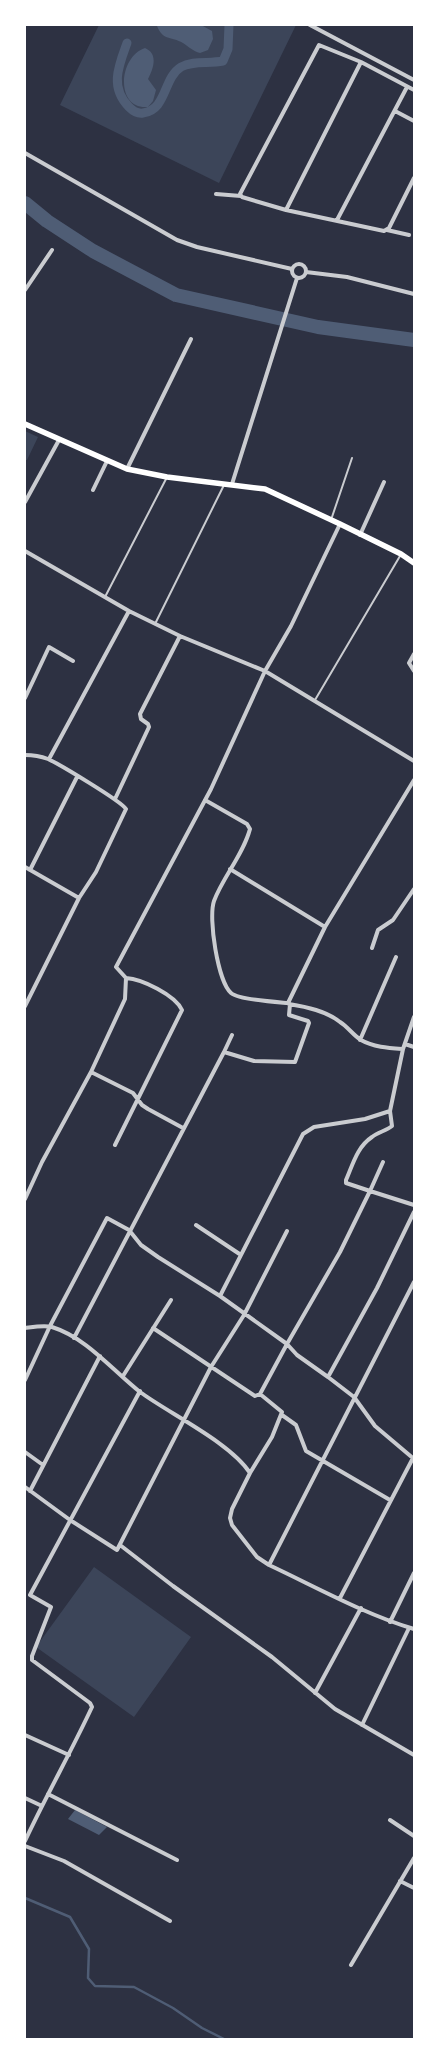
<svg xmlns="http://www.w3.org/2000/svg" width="439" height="2064" font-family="'PT Sans',sans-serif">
<rect width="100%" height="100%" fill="#2d3142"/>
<path fill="#3c4559" d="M99,25H296L219,183L60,105Z
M25,431L38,437L27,460H25Z
M94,1567L191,1637L134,1717L36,1647Z"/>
<path fill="#4f5d75" d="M201,25L212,31L213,39L208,50L200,53C193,51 189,47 183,43C171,36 163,41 157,26Z
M145,48C159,54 153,69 148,79L156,90L153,101L148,107C115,110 118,57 145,48Z
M75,1810L107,1827L99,1835L68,1819Z"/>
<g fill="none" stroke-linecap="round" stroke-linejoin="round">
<path stroke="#4f5d75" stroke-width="2.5" d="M25,1898L70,1917L89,1949L88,1978L95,1986L134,1987L173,2008L202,2028L224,2039"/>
<path stroke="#4f5d75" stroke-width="9" d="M127,43C119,65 109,87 129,107C133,111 137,114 143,113C167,110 163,78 181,67C193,60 209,64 223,61L228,49L229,25"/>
<path stroke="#4f5d75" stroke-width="14" d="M25,203L47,221L93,251L176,295L318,327L414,340"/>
<path stroke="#caccd0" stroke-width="2" d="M332,517L352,458
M105,597L166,479
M155,624L224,485
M315,700L400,556"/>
<path stroke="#caccd0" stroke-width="4" d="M310,25L414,80
M414,90L361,62L319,45L240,194L242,197L286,210L384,231L389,228L414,178
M395,111L414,121
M25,153L177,240L197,247L292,269
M216,194L241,196
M286,210L361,62
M337,220L407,87
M387,230L409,235
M292 271a7 7 0 1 1 14 0a7 7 0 1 1-14 0Z
M306,272L347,277L414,294
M25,290L52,250
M127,469L191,339
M232,484L297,278
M93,490L107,461
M25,502L59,440
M360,535L384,482
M25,551L129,611L180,636L265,671L414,761
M414,654L409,663L414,671
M25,698L49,647L73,661
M25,755C33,755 40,756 48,759C59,764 121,801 126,809L96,872L79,898
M49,759L129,611
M115,799L149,727L148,724L141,719L140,714L180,636
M205,800L247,824L250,829C243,855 223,877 214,901C208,918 218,982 231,993C239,1000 276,1002 288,1003L325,927L414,780
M25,867L79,898L25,1006
M230,869L325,927
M30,870L77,777
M372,948L378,930L393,920L414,889
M289,1004C307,1007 326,1011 340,1022C348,1027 353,1035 361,1040C373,1047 389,1048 403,1049
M360,1040L396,957
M405,1044L414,1047
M224,1052L232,1035
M91,1072L133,1093L142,1105L148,1109L183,1128
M115,1145L182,1010C175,995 142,979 126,978
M383,1162L370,1191L346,1183V1180C353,1164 357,1147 372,1137C378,1132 386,1131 392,1126L390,1111
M25,1199L42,1162L91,1072L125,999L126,978L116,967L211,789L265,671L291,626L340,524
M414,1212L377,1288L328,1377L354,1397L375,1426L414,1459
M196,1225L241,1255
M220,1296L303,1134L314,1127L365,1119L390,1111L403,1049L414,1017
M25,1328C33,1327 44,1325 52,1327C87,1338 112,1370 140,1392C170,1414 231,1443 250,1473L232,1509L230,1518L232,1525L257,1557L269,1565C316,1587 364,1614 414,1629
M153,1328L255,1396L260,1394L282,1412L272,1437L250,1473
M74,1338L224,1052L254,1061L295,1062L309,1023L308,1021L289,1015L290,1004
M123,1376L171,1300
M328,1377L297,1355L287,1344L340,1252L370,1191L414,1205
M25,1380L50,1326L107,1218L129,1230L141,1245L158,1257L220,1296L287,1344L260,1394
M282,1415L296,1425L306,1451L390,1500
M25,1452L43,1465
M25,1487L70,1520L117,1550L211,1367L244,1315L287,1231
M30,1491L100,1356
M120,1545L173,1586L272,1657L335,1709L414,1755
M269,1565L414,1282
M340,1598L413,1458
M390,1622L414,1573
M315,1693L361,1608
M362,1725L409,1628
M25,1735L69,1755
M48,1794L177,1860
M25,1798L42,1806
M390,1820L414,1836
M25,1841C46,1796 71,1752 92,1707L90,1703L32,1660V1656L51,1607L30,1595L140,1391
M25,1846L64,1861L170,1921
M400,1881L414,1888
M351,1965L414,1858"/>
<path stroke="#fff" stroke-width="5.5" d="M25,424L127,469L167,477L265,489L340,524L401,554L414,563"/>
</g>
<rect width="439" height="2064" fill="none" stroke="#ffffff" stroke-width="52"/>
</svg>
